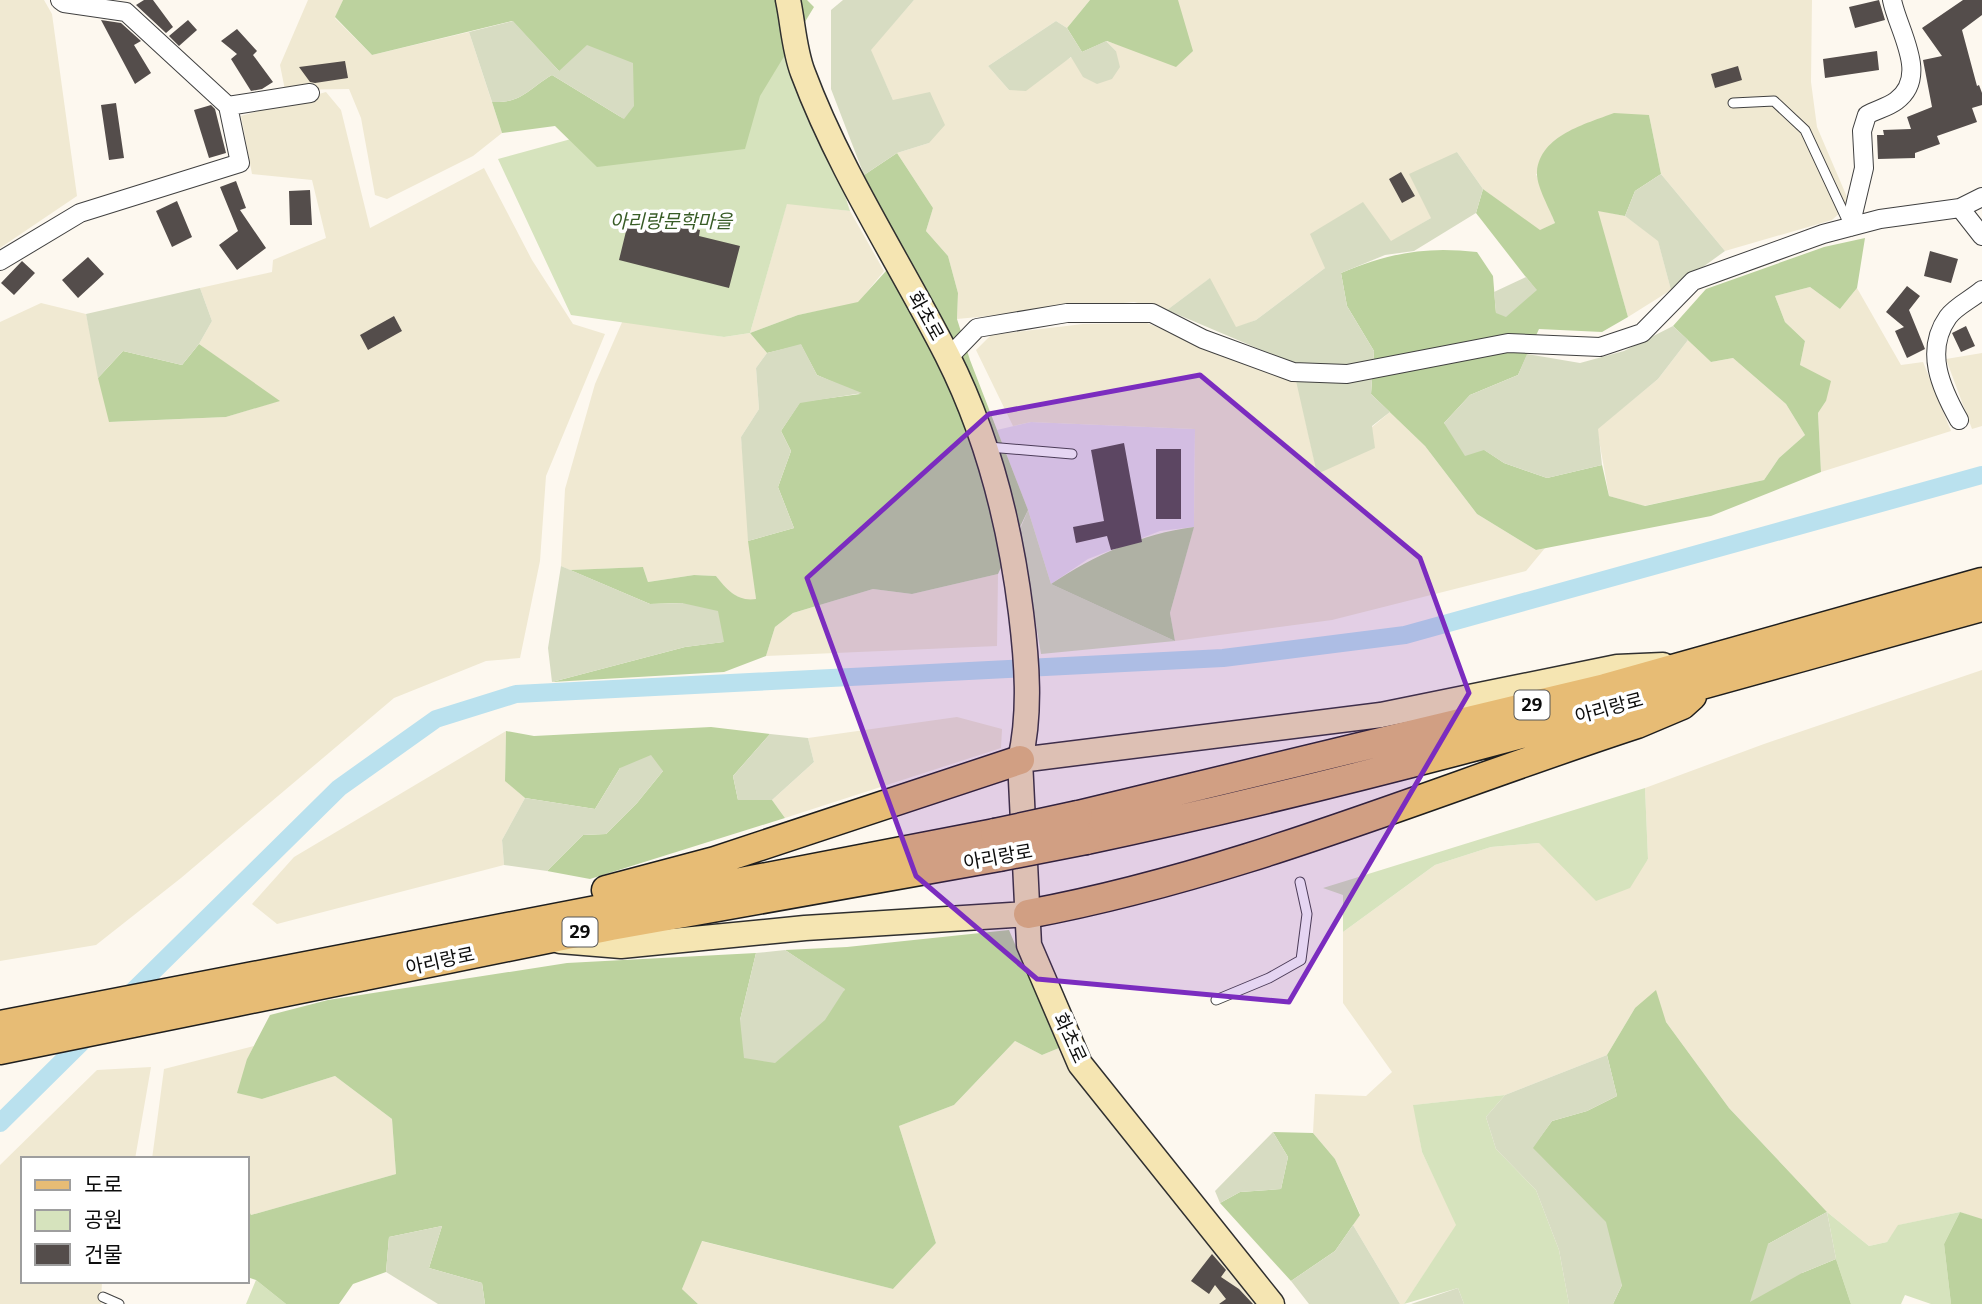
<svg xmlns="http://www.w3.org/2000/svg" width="1982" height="1304" font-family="Bitter,'Noto Sans KR',serif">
<rect width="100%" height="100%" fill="#fdf8ef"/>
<path fill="#e9e2eb" d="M1031,422L1195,429L1194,527L1160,531L1088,559L1051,584L1028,510L997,430Z"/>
<path fill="#f0e9d2" d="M0,0H44L52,14L77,196L0,248Z
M308,0H343L335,18L372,55L469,32L502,133L473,156L387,199L375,195L361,118L349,89L285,90L280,65Z
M914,0H1090L1067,28L1056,21L988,66L1009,90L1072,57L1116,51L1106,41L1135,50L1178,0H1812L1811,82L1817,127L1850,204L1832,220L1725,251L1661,174L1649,115L1536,174L1555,223L1539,231L1483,189L1457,152L1431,218L1391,242L1363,203L1325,268L1256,320L1236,328L1209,279L1167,310L1134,302L957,319L958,293L948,256L926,231L933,208L897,153L929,143L893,100L870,50Z
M326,92L341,110L370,228L484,168L532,260L573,324L605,334L546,476L540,561L520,658L486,661L394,698L181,878L96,945L0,961V322L41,303L86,314L110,422L226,417L278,401L199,344L212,321L200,288L272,272L273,260L326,238L312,180L252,174L241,116Z
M787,203L850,211L884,271L858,303L798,315L750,333L767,353L756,368L759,409L741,437L756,599L746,601L728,591L716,576L694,575L648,582L643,567L570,570L561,566L565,489L595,384L623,320L724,337L750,333Z
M1597,210L1625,216L1658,240L1671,290L1628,317Z
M1810,287L1840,309L1857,288L1901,365L1923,362L1951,431L1821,472L1818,413L1826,401L1800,365L1805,341L1785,322L1775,296Z
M1147,323L1297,382L1317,473L1390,412L1425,446L1477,514L1536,550L1545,548L1526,571L1332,620L1175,641L1170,613L1194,526L1195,429L1031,422L1013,426L976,350L991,335L1083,324Z
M1688,340L1711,362L1733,358L1786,404L1805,435L1779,458L1764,480L1644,506L1609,496L1597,429L1658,379Z
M1982,353V426L1972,429L1946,359Z
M998,574L997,646L766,656L775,627L793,613L873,589L912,594Z
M1982,670V1220L1960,1212L1899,1225L1887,1242L1869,1246L1827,1212L1729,1108L1666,1022L1635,1008L1607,1055L1505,1095L1414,1105L1422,1152L1457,1225L1404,1304H1400L1353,1225L1360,1214L1335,1159L1313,1133L1315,1094L1366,1096L1392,1072L1343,1003V932L1435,865L1491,847L1539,843L1648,860L1645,788L1764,744Z
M957,717L1002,729L1001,748L785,818L772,800L814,762L808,738Z
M506,731L505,780L525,798L502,840L504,865L277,924L252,904L294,857Z
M1015,1041L1042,1055L1059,1048L1193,1223L1264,1304H698L682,1289L701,1241L893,1289L936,1243L899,1126L954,1105Z
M254,1046L247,1059L262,1099L335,1076L392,1119L396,1174L251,1215L247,1207V1159H152L164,1069Z
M151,1067L135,1159H23V1281H102L101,1304H0V1165L97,1070Z"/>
<path fill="#d6e3bd" d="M782,0L850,211L787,204L750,333L724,337L571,315L498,159L688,107Z
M1028,510L1051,584L1175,641L1041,654L1020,529Z
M1645,788L1648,859L1630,888L1596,901L1539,843L1491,847L1435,865L1343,932V895L1323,888Z
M1505,1095L1486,1117L1496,1149L1536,1190L1559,1250L1569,1304H1464L1458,1288L1404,1304L1456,1225L1422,1152L1413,1105Z
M1827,1212L1869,1246L1887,1242L1898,1225L1960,1212L1944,1244L1951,1304H1931L1905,1295L1901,1304H1851L1836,1259Z
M256,1280L286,1304H246Z"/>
<path fill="#bcd29e" d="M343,0H807L814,7L760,96L745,149L597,167L555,126L502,133L492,102C523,103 528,89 552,75L624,119L559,71L512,21L372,55L335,17Z
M1090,0H1178L1193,51L1176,67L1107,41L1082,52L1067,28Z
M1614,113L1649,115L1661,174L1635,191L1625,216L1598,211L1628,317L1602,332L1539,329L1518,375L1470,395L1444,423L1504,463L1547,478L1602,465L1609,496L1645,506L1764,480L1779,458L1805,435L1786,404L1733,358L1711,362L1673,326L1706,289L1824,247L1865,238L1857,288L1840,309L1810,287L1775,296L1785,322L1805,341L1800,365L1831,381L1826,401L1818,413L1821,472L1711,516L1536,550L1477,514L1425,446L1371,394L1374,351L1347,306L1341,273C1390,253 1425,246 1477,252L1493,276L1496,313L1536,290L1476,213L1483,189L1540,230L1555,223C1550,209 1536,186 1537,172C1540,135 1586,124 1614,113Z
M897,153L933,208L926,231L948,256L958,293L957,319L970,360L1028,510L998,574L912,594L873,589L793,613L775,627L766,656L724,672L552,682L685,647L723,642L682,603L650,604L570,570L643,567L648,582L694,575L716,576C727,590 738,602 756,599L748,541L794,528L778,487L791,451L781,431L800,402L860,394L817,375L801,345L767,353L750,333L798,315L858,302L904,251L864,175Z
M199,344L280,401L226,417L109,422L98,378L123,351L182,365Z
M1194,527L1170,613L1175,641L1051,584C1095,555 1141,534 1194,527Z
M711,727L770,734L733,776L738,800H772L785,818L590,879L547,871L583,835L606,834L637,803L663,771L620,768L595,809L525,798L505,781L506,731L534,736Z
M1009,930L1059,1048L1042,1055L1015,1041L954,1105L899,1126L936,1243L893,1289L702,1241L682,1289L698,1304H485L482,1283L429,1268L442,1226L389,1237L386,1272L353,1284L339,1304H286L256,1280L247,1277V1207L251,1215L396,1174L392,1119L335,1076L262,1099L237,1093L247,1059L270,1015L328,1000L567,963L756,953L740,1020L845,990L785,950L847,947Z
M1656,990L1666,1022L1729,1108L1827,1212L1768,1244L1802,1273L1836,1259L1851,1304H1613L1622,1285L1532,1148L1552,1121L1587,1111L1617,1096L1607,1055L1635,1008Z
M1273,1132L1313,1133L1335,1159L1360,1215L1335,1251L1291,1281L1220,1203L1240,1192L1281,1189L1288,1157Z
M1960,1212L1982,1219V1304H1951L1944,1244Z"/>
<path fill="#d7dcc2" d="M843,0H914L871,50L893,100L930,92L945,125L929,143L897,153L864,175L831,89V10Z
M513,21L559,71L587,45L633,63L634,106L624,119L552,75C528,89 523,103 492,102L469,32Z
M1056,21L1067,28L1082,52L1106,41L1116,51L1120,67L1112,79L1097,84L1083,77L1071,57L1026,91L1009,90L988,66Z
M1457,152L1483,189L1476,213L1414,251L1385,255L1341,273L1347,306L1374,351L1371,394L1390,412L1372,426L1375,448L1317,474L1292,363L1167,310L1210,278L1236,327L1256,320L1325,268L1310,234L1363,202L1391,241L1431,218L1409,174Z
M1661,174L1725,251L1671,290L1658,241L1625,216L1635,191Z
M1526,277L1537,290L1506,317L1496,313L1494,292Z
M200,288L212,321L199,344L182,365L123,351L98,378L86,314Z
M1673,326L1688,340L1658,379L1598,429L1602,465L1547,478L1504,463L1484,450L1465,456L1444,423L1470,395L1518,375L1527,354L1580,363L1624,351Z
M801,344L817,375L862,393L800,403L781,431L791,451L778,487L794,528L748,541L741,437L759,409L756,368L767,353Z
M561,566L650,604L682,603L718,611L724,642L685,647L552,682L548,648Z
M770,734L808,738L814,762L772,800H738L733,776Z
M651,755L663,771L637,803L606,834L583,835L547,871L504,865L502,840L525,798L595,809L620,768Z
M785,950L845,989L825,1020L775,1063L744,1058L740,1020L756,953Z
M1607,1055L1617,1096L1587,1111L1552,1121L1533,1148L1606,1222L1622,1285L1613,1304H1569L1559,1250L1536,1190L1496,1149L1486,1117L1505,1095Z
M1273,1132L1288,1157L1281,1189L1240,1192L1220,1203L1215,1191Z
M1827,1212L1836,1259L1802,1273L1750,1302L1768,1244Z
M1353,1225L1400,1304H1309L1291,1281L1335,1251Z
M442,1226L429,1268L482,1283L485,1304H438L386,1272L389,1237Z
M1458,1288L1464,1304H1411Z"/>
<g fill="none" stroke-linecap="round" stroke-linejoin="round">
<path stroke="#bae1ee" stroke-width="18" d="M124,1000L339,788L436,719L516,694L1223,658L1405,635L1982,475
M0,1123L92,1032"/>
</g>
<path fill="#544d4b" d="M144,0H153L173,27L166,33L136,5Z
M1879,0L1885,20L1855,28L1849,7Z
M1963,0H1982V15L1962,30L1977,86L1979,85L1982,93V105L1972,108L1977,122L1937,136L1940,144L1915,153V158L1878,159L1877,135H1884L1883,130L1911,129L1907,117L1932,107L1923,60L1942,56L1922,28Z
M101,20L121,23L141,41L134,45L151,73L135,84Z
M188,20L197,30L179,46L169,36Z
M237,29L257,51L253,55L273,82L262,89L251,91L231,59L237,54L221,41Z
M1877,51L1879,70L1825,78L1823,59Z
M345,61L348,78L315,83L310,82L299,67Z
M1738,66L1742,80L1715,88L1711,74Z
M116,103L124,158L109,160L101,105Z
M211,105L215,109L226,153L209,158L194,110Z
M1401,172L1415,196L1402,203L1389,179Z
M236,181L246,208L240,210L266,248L237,270L219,245L238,231L220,187Z
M310,190L312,225H290L289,191Z
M177,201L192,237L172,247L156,211Z
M629,219L676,231L678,225L700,230L699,236L740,246L729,288L619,260Z
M1930,251L1958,259L1951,283L1924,276Z
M88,257L104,274L78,298L62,280Z
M22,261L35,273L14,295L1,283Z
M1907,286L1920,296L1909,310L1925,349L1907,358L1895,331L1904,327L1886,312Z
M394,316L402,331L368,350L360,335Z
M1966,326L1975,346L1961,352L1952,333Z
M1124,443L1142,542L1111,550L1107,536L1076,543L1073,527L1104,521L1091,450Z
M1156,449H1181V519H1156Z
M1212,1254L1226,1270L1221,1277L1239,1289L1253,1304H1219L1226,1299L1215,1285L1209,1294L1191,1281Z"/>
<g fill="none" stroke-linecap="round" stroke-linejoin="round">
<g stroke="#404040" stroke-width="11">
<path id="lane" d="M1733,103L1774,101L1805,130L1848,222
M989,447L1072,454
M1216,1000L1269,978L1301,960L1307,914L1300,882
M103,1297L119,1304"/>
</g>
<g stroke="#404040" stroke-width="20">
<path id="street" d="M60,0L64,3L126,12L228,106L310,93
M1960,208L1982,236
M1850,227L1864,168L1862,131L1867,115C1876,110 1888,107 1896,101C1930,76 1898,31 1892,0
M0,261L80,213L240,163L228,106
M948,358L977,328L1067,313H1152L1203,339L1293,372L1347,374L1508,343L1600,347L1642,333L1693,281L1823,234L1880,219L1960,208L1982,197
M1959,420C1941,388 1924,351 1948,317C1956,306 1972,299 1982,290"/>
</g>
<g stroke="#2f2f2f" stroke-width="27">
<path id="secondary" d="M788,0C793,23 794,50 803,73C840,172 899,261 947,355C988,436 1010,524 1021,613C1027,661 1031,713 1020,760L1029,945L1080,1064L1272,1304
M1020,760L1381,715L1617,667L1663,665
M560,941L621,946L805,928L1028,914"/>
</g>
<g stroke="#1e1e1e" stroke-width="31">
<path id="primary" d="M1078,815L1605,688L1982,582
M1086,840C1388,776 1685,689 1982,607
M606,890L715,861L1020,760
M1028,914C1238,875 1435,790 1637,724L1682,705L1692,696
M0,1025L995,833
M0,1050L611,926L999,857"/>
</g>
<use href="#lane" stroke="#fff" stroke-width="9"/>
<use href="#street" stroke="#fff" stroke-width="18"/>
<use href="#secondary" stroke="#f5e5b2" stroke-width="24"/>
<use href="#primary" stroke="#e7bc75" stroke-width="28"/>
<g stroke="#1e1e1e" stroke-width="31" stroke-linecap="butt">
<path id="primary-bridge" d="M995,833L1078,815
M999,857L1086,840"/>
</g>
<use href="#primary-bridge" stroke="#e7bc75" stroke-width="28"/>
</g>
<path fill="#7b2cbf" fill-opacity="0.2" stroke="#7b2cbf" stroke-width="5" stroke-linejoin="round" d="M1200,375L1420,558L1469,693L1289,1002L1037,979L916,876L807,578L989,414Z"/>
<g text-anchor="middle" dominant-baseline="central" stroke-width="7" stroke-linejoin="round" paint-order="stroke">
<g fill="#fff" stroke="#565656" stroke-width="2">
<rect x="1514.5" y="690.5" width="35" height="29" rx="5"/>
<rect x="562.5" y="917.5" width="35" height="29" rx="5"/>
</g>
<g font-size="18" font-weight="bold" fill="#0d0d0d">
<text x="1532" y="705">29</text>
<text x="580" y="932">29</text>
</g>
<g font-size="19" font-style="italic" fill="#385c26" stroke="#fff">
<text x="671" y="221">아리랑문학마을</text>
</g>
<g font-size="19" fill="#0d0d0d" stroke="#fff">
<text transform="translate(926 316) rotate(61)">화초로</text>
<text transform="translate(1609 708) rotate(-15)">아리랑로</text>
<text transform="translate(998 857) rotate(-10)">아리랑로</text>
<text transform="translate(440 961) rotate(-12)">아리랑로</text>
<text transform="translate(1070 1038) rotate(65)">화초로</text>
</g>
</g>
<rect x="21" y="1157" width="228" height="126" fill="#ffffff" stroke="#9e9e9e" stroke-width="2"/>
<rect x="35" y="1180" width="35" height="10" fill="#e7bc75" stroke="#9e9e9e" stroke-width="2"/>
<text x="84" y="1192" font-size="21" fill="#0d0d0d">도로</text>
<rect x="35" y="1210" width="35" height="21" fill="#d6e3bd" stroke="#9e9e9e" stroke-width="2"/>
<text x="84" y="1227" font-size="21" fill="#0d0d0d">공원</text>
<rect x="35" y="1244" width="35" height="21" fill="#544d4b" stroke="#9e9e9e" stroke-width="2"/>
<text x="84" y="1262" font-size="21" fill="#0d0d0d">건물</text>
</svg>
